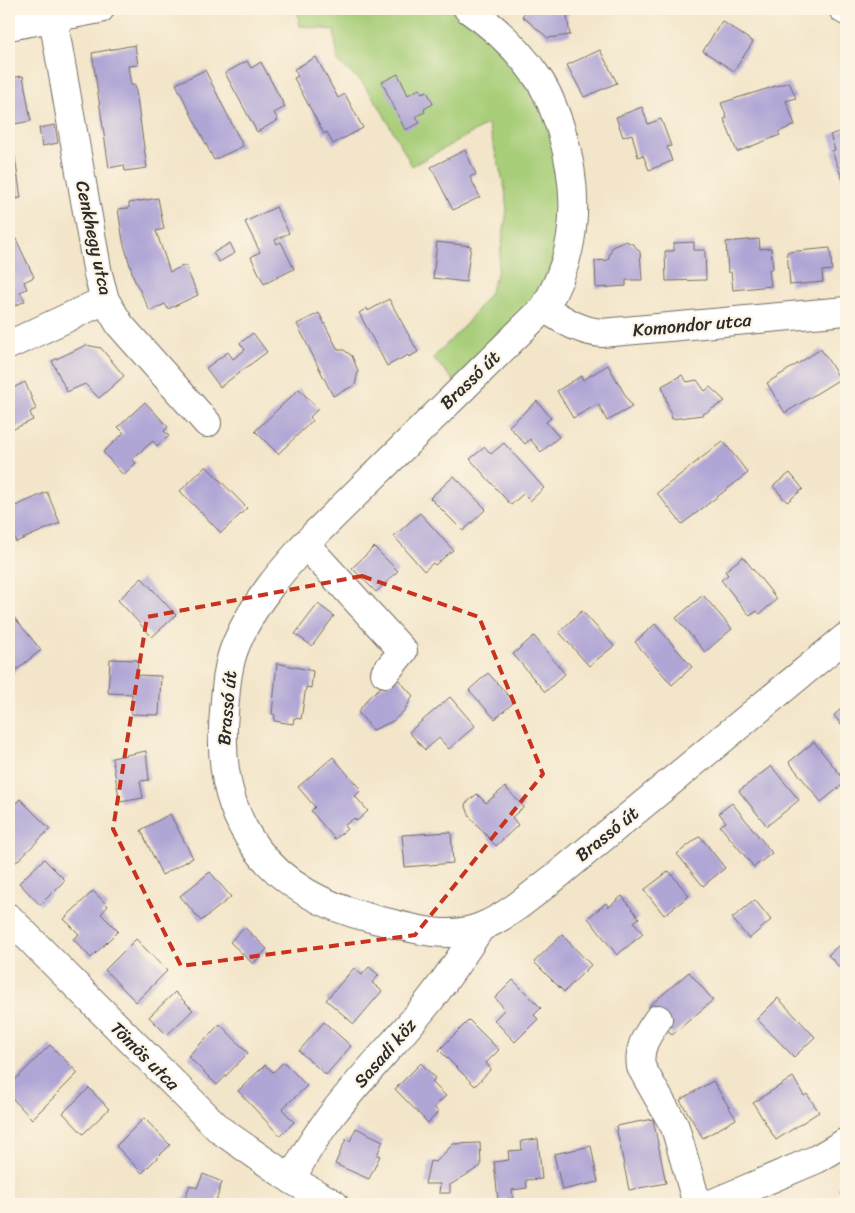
<svg xmlns="http://www.w3.org/2000/svg" width="855" height="1213" font-family="Sriracha,sans-serif">
<rect width="100%" height="100%" fill="#fcf5e5"/>
<filter id="ink" filterUnits="userSpaceOnUse"><feTurbulence type="fractalNoise" baseFrequency=".02" numOctaves="2"/><feDisplacementMap in="SourceGraphic" scale="10" xChannelSelector="R" yChannelSelector="G"/><feConvolveMatrix kernelMatrix="1 2 1 2 8 2 1 2 1" color-interpolation-filters="sRGB"/></filter>
<filter id="wash" filterUnits="userSpaceOnUse"><feTurbulence type="fractalNoise" baseFrequency=".0096" numOctaves="4" result="noise"/><feDisplacementMap in="SourceGraphic" scale="20" xChannelSelector="R" yChannelSelector="G"/><feGaussianBlur stdDeviation="1.12" result="paint"/><feColorMatrix in="noise" values="0 0 0 0 0 0 0 0 0 0 0 0 0 0 0 0 0 1.4 0 .05"/><feComposite in="paint" operator="in"/></filter>
<g filter="url(#wash)">
<rect width="100%" height="100%" fill="#f3e5c9"/>
<path fill="#a8ce79" stroke="#6a7c52" d="M297,9H448L475,25L525,75L552,133L564,212L556,256L541,287L521,315L454,381L433,358L467,323L489,294L497,274L507,210L505,189L488,124L412,166L379,106L361,81L338,62L334,30L300,26Z"/>
<g id="blocks">
<path fill="#b0a6d6" d="M528,9H572L567,16L570,35L548,38L522,16Z
M722,21L753,42L734,71L703,51Z
M135,45L138,65L128,66L131,85H135L147,168L125,171L124,165L109,168L92,53Z
M600,50L617,83L584,97L567,65Z
M316,57L338,98L345,94L363,128L333,144L327,132L324,134L294,78L298,76L294,69Z
M247,61L251,68L261,62L285,107L274,113L278,120L257,132L225,73Z
M205,70L243,146L214,160L176,84Z
M398,74L408,95L419,89L422,93L427,91L433,104L424,109L425,112L416,116L420,123L405,130L382,82Z
M23,76L31,121L9,125V78Z
M789,82L796,98L786,101L795,125L778,132L780,135L737,152L724,119L727,118L721,103Z
M642,107L648,124L661,119L671,146L667,147L672,161L649,170L643,155L638,157L632,134L623,137L616,117Z
M55,125L58,143L42,146L39,128Z
M846,129V182L844,183L832,151L835,150L830,135Z
M465,150L476,174L470,177L480,197L453,210L431,167Z
M9,151H14L21,198L9,199Z
M158,198L164,229L156,231L170,272L185,265L198,295L168,309L165,304L150,311L134,279L123,241L118,209L129,208V203Z
M276,207L289,233L275,240L277,244L281,242L294,269L264,284L251,257L260,252L245,222Z
M16,239L34,277L24,282L27,289L20,292L25,301L9,309V242Z
M759,239L760,249L771,248L773,269H769L771,286L733,290L731,272H728L726,242Z
M626,241L634,245L640,252L642,280H626V286L596,288L595,261L608,260L612,247Z
M437,242L471,246L466,282L433,278Z
M694,242V250H705L706,280L666,281L665,251H674V243Z
M230,243L235,253L219,262L213,253Z
M830,248L832,270L822,271L823,282L790,285L787,252Z
M389,299L418,352L409,357L408,355L387,366L359,313L367,308L368,311Z
M319,313L338,350H344L352,356L358,371L355,385L333,396L297,324Z
M253,333L267,352L220,387L206,368L228,352L233,359L245,350L240,343Z
M86,345L101,348L124,376L99,398L85,384L67,392L52,361Z
M821,349L840,379L785,413L767,383Z
M608,365L632,407L607,421L598,404L573,418L557,391L581,376L583,380Z
M682,375L687,382L697,380L705,391L710,387L725,401L702,415L672,419L662,386Z
M25,382L36,409L30,412L33,420L9,431V396L12,395L9,390Z
M299,389L318,409L310,417L313,420L278,454L255,431Z
M537,401L551,418L546,422L559,437L541,452L530,439L525,444L509,426Z
M145,402L168,427L164,431L169,436L157,446L153,441L132,459L136,463L123,475L103,452L124,433L118,427Z
M723,441L748,473L682,524L657,493Z
M504,443L544,488L530,501L523,494L511,505L470,459L485,447L491,454Z
M206,466L247,508L221,533L180,491Z
M790,473L803,489L787,502L773,486Z
M454,476L486,509L463,531L430,498Z
M47,492L60,523L16,542L9,526V509Z
M420,513L453,550L435,565L433,563L424,571L394,536Z
M374,547L398,571L376,592L352,568Z
M743,557L777,599L760,614L757,611L750,616L721,580L728,575L725,571Z
M142,578L176,615L152,637L118,600Z
M703,595L732,629L705,652L676,618Z
M318,604L334,616L312,646L295,634Z
M9,611L41,650L9,676Z
M582,611L614,646L589,666L559,632Z
M655,624L692,667L672,685L635,642Z
M534,636L565,674L545,692L513,654Z
M110,659L138,660L137,675L161,676L159,715L131,714L132,694L108,693Z
M277,663L313,671L311,688L306,687L301,719L294,718L293,724L274,721L275,715L272,714Z
M488,673L514,702L495,719L469,690Z
M397,678L413,696L404,711L393,721L373,730L358,712L369,697L381,687Z
M450,697L475,726L449,749L439,738L425,750L409,732Z
M846,705V731L834,715Z
M814,742L846,782L821,802L789,762Z
M146,751L149,780L140,781L143,798L120,802L112,758Z
M333,757L361,790L355,796L368,811L357,821L354,818L344,826L347,829L335,839L311,811L315,807L298,787Z
M771,766L799,800L767,826L739,791Z
M505,787L524,807L512,817L518,825L496,846L470,817L465,804L477,794L486,803Z
M20,799L50,829L9,869V804L12,807Z
M732,803L772,853L754,867L720,826L726,822L719,813Z
M170,814L193,858L162,875L141,830Z
M451,832L453,863L405,867L402,835Z
M700,836L725,868L703,886L677,854Z
M44,859L65,880L40,905L19,883Z
M669,871L689,896L664,915L644,890Z
M210,872L231,897L201,921L180,896Z
M93,891L108,906L101,914L118,931L91,958L73,939L79,934L64,919Z
M622,896L639,918L634,922L643,934L617,955L588,918L606,903L609,907Z
M755,900L771,920L749,939L732,918Z
M244,927L267,949L253,964L230,942Z
M562,935L591,965L564,992L534,962Z
M136,939L167,971L136,1002L105,970Z
M846,939V974L828,955Z
M369,967L379,975L372,983L382,991L354,1024L326,1000L354,968L362,975Z
M689,972L713,1000L672,1035L648,1007Z
M513,980L541,1008L534,1015L538,1019L515,1042L494,1020L505,1009L495,998Z
M175,992L193,1010L167,1035L149,1017Z
M778,998L815,1037L794,1057L757,1019Z
M469,1020L499,1050L486,1063L491,1069L475,1086L439,1050Z
M324,1022L351,1046L326,1075L299,1051Z
M220,1024L248,1053L217,1085L188,1056Z
M50,1045L78,1073L32,1119L9,1095V1086Z
M284,1062L307,1086L282,1109L294,1122L280,1136L238,1091L265,1065L273,1072Z
M421,1063L435,1078L432,1082L446,1096L434,1107L438,1112L428,1123L395,1089Z
M793,1077L804,1096L807,1094L819,1112L776,1140L753,1103Z
M713,1081L736,1119L703,1138L680,1100Z
M89,1088L109,1109L83,1134L63,1113Z
M144,1118L170,1145L142,1173L116,1146Z
M653,1119L666,1183L629,1190L616,1126Z
M356,1128L383,1141L377,1155L380,1156L369,1179L335,1164L346,1139L350,1141Z
M538,1139L542,1179L526,1180L527,1188L512,1190L513,1198L498,1200L494,1162L509,1160L508,1151L522,1150L521,1141Z
M480,1143L481,1166L450,1185V1193H439L440,1184H425L430,1161L436,1162L453,1144Z
M591,1146L598,1182L562,1190L554,1154Z
M203,1174L222,1182L215,1204H177L180,1198L184,1200L190,1185L197,1188Z
M846,1189V1201L841,1193Z
M141,1199V1204H102L101,1203Z"/>
</g>
</g>
<g filter="url(#ink)">
<use href="#blocks" fill-opacity="0" stroke="#716c62" stroke-width="1"/>
<g fill="none" stroke-linecap="round" stroke-linejoin="round">
<g stroke="#716c62" stroke-width="30">
<path id="minor" d="M468,9C496,28 519,50 538,78C549,94 556,114 562,133C580,193 578,254 544,308L314,535C284,568 255,600 237,642C227,664 226,688 224,712C214,821 267,893 374,919C408,927 446,941 481,927C509,916 535,892 559,874L846,637
M843,9L846,11
M53,18L98,274L105,300L120,325L207,423
M9,26L100,9
M544,308C563,320 579,331 602,333L846,311
M9,345L105,300
M305,544L403,651L385,673
M9,918L220,1130L292,1180L334,1204
M658,1019C647,1035 638,1047 641,1067L675,1127L697,1204
M292,1180C318,1119 379,1062 421,1011C443,985 462,956 481,927
M711,1204L817,1159L846,1142"/>
</g>
<use href="#minor" stroke="#fff" stroke-width="28"/>
</g>
</g>
<path fill="none" stroke="#c8321e" stroke-width="4" stroke-dasharray="10 6" stroke-linejoin="round" d="M362,576L479,617L543,774L415,935L181,966L113,829L147,617Z"/>
<g text-anchor="middle" dominant-baseline="central" stroke-width="4.5" stroke-linejoin="round" paint-order="stroke">
<g font-size="18" fill="#2b2b2b" stroke="#fcf5e5">
<text transform="translate(94 238) rotate(78)">Cenkhegy utca</text>
<text transform="translate(692 325) rotate(-5)">Komondor utca</text>
<text transform="translate(470 380) rotate(-44)">Brassó út</text>
<text transform="translate(227 708) rotate(-85)">Brassó út</text>
<text transform="translate(607 834) rotate(-39)">Brassó út</text>
<text transform="translate(385 1053) rotate(-49)">Sasadi köz</text>
<text transform="translate(145 1056) rotate(45)">Tömös utca</text>
</g>
</g>
<rect width="855" height="1213" fill="none" stroke="#fcf5e5" stroke-width="30"/>
</svg>
